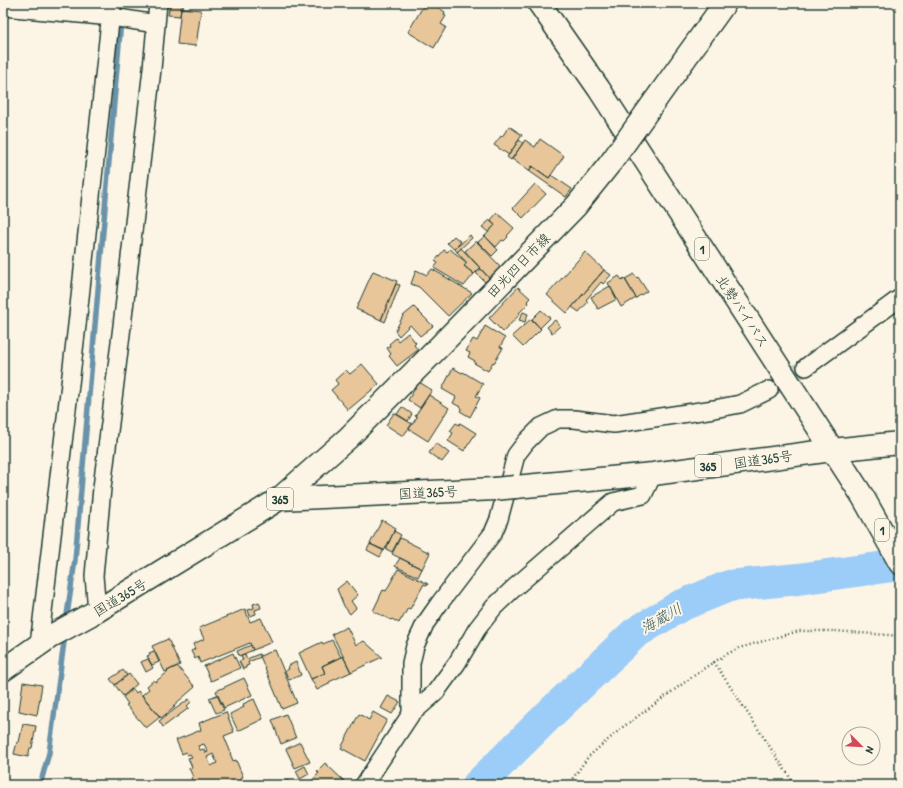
<svg xmlns="http://www.w3.org/2000/svg" width="903" height="788" font-family="'Patrick Hand','Klee One',sans-serif">
<rect width="100%" height="100%" fill="#fcf5e5"/>
<filter id="ink" filterUnits="userSpaceOnUse"><feTurbulence type="fractalNoise" baseFrequency=".025" numOctaves="2"/><feDisplacementMap in="SourceGraphic" scale="8" xChannelSelector="R" yChannelSelector="G"/><feConvolveMatrix kernelMatrix="1 2 1 2 8 2 1 2 1" color-interpolation-filters="sRGB"/></filter>
<g filter="url(#ink)">
<g fill="none" stroke-linecap="round" stroke-linejoin="round">
<path stroke="#6a93aa" stroke-width="5.5" d="M66,622L75,560L120,32L123,3
M40,785L49,753L65,635"/>
<path stroke="#9cccf8" stroke-width="32" d="M478,785L554,710L635,633L680,606L729,586L798,579L900,565"/>
</g>
<path fill="#e8c69a" stroke="#1f3d34" fill-rule="evenodd" d="M170,3L183,5V8H181L180,16L168,15Z
M425,3L433,8L434,5L445,12L444,15L446,16L441,24L446,27L434,48L408,32Z
M181,8L201,10L196,46L177,44Z
M509,126L522,135L509,155L494,145L501,136L502,137Z
M540,139L564,156L549,178L532,166L529,171L512,159L525,140L535,147Z
M519,140L523,143L511,160L507,157Z
M532,166L549,178L551,175L572,189L566,197L529,171Z
M535,184L546,194L523,218L513,208Z
M497,213L514,228L507,236L508,237L504,241L502,240L496,247L485,236L495,225L490,221Z
M490,220L495,225L488,232L482,227Z
M470,235L472,238L457,252L455,249Z
M454,236L461,242L454,249L447,243Z
M485,236L498,250L492,256L478,242Z
M476,241L501,267L489,278L465,251Z
M461,248L480,268L474,274L464,266L467,263L457,252Z
M450,249L467,263L464,266L474,274L464,286L434,268L438,263L435,261L444,250L447,252Z
M585,252L604,270L567,313L547,295Z
M432,269L472,293L448,316L419,287L411,284L416,270L427,275Z
M481,269L489,278L485,282L476,273Z
M604,270L611,275L603,284L601,282L586,300L588,302L579,312L572,307Z
M373,271L397,281L381,320L356,309Z
M634,274L637,278L638,277L647,291L636,298L625,279Z
M619,276L622,280L624,278L636,298L621,307L608,283Z
M396,284L400,285L385,322L381,320Z
M610,286L617,299L598,309L591,297Z
M518,287L530,298L527,301L529,303L519,313L520,314L503,332L489,318Z
M414,307L433,326L420,336L410,325L399,336L395,331L403,316Z
M541,310L550,318L540,328L532,319Z
M523,312L528,314L525,322L519,320Z
M531,319L541,329L523,347L512,336Z
M555,320L560,326L552,333L547,327Z
M485,326L505,338L500,347L503,348L494,363L493,362L488,371L474,363L475,361L468,357L470,353L466,351L473,339L477,341Z
M408,333L416,343L414,345L418,350L397,366L389,356L391,354L387,348L390,346L389,344L396,338L398,341Z
M362,364L379,384L348,410L331,390L338,384L335,380L346,370L350,374Z
M453,368L462,373L463,372L483,384L476,396L480,398L470,417L460,411L462,408L453,403L456,397L442,389Z
M419,382L432,390L420,408L408,400Z
M429,395L449,408L428,441L409,429L417,417L415,416Z
M402,407L412,414L408,421L397,414Z
M394,413L412,424L403,436L386,425Z
M456,423L459,425L460,423L476,433L464,451L448,441L453,433L450,431Z
M436,443L449,453L442,462L429,453Z
M382,520L396,528L384,551L370,544Z
M394,531L401,535L392,552L386,549Z
M400,538L430,553L422,569L392,554Z
M370,544L384,550L380,557L367,550Z
M400,558L422,569L418,577L395,566Z
M398,569L428,584L427,586L424,584L410,609L408,608L402,619H401L399,623L392,619L391,620L373,611L383,590L386,591Z
M347,581L358,595L351,601L356,608L350,614L344,606L337,589Z
M259,602L261,608L255,610L256,614L250,616L248,610L254,608L253,604Z
M245,609L250,622L261,618L272,642L253,650L250,643L200,663L198,657L195,659L191,651L195,649L193,644L204,639L199,628Z
M347,627L356,645L364,641L382,657L351,672L332,634Z
M168,639L180,665L165,672L152,646Z
M332,640L341,657L322,666L325,673L311,679L299,653L322,642L323,644Z
M251,645L253,650L239,656L237,651Z
M275,650L297,703L282,709L260,656Z
M154,651L159,662L152,665L147,656L150,655L149,653Z
M233,653L240,668L211,681L204,666Z
M245,654L247,659L259,654L261,657L248,662L249,665L246,666V668L243,669L239,661L243,660L241,655Z
M343,656L351,672L329,682V684L317,690L311,679L325,673L322,666Z
M148,659L153,668L146,672L141,662Z
M296,662L301,675L289,680L285,671L289,669L288,666Z
M177,666L195,687L173,706L175,707L161,718L142,695L149,689L147,686L154,680L155,682L168,672L167,671Z
M123,670L127,675L115,685L110,679Z
M129,674L137,684L123,696L115,685Z
M244,678L252,695L224,708L216,691Z
M23,682L42,685L37,715L19,711Z
M133,689L136,693L138,691L160,717L146,728L126,705L128,704L123,697Z
M217,695L224,710L216,713L209,698Z
M388,696L400,702L392,714L381,708Z
M189,699L191,702L187,706L189,708L163,727L159,721Z
M254,699L263,719L238,731L230,714L244,707L243,704Z
M226,712L234,732L224,736L231,753H230L233,761L236,760L243,777L240,778L243,785H194L191,778L193,777L189,768L192,767L188,758L192,757L190,754L187,755L186,752L182,754L176,740L201,730L199,723ZM204,744L208,752L205,753L204,749L200,750L198,746ZM213,754L217,763L211,766L207,757Z
M373,712L387,720L365,761L341,748L359,714L369,720Z
M286,714L296,738L281,744L272,720Z
M23,724L36,726L32,748H30L28,757L14,754L17,742H19Z
M300,742L310,762L295,768L286,749Z
M325,763L344,781L341,785H308L319,773L317,771Z
M305,766L309,774L300,779L296,771Z
M288,780L289,782L291,781L293,785H277Z"/>
<g fill="none" stroke-linecap="round" stroke-linejoin="round">
<path stroke="#d0d0c2" stroke-width="17" stroke-dasharray="17 8" stroke-linecap="butt" d="M769,390L806,367"/>
<g stroke="#1f3d34" stroke-width="20">
<path id="street" d="M3,7L112,17L156,24
M806,367L900,298
M97,611L94,576L102,488L122,326L152,69L158,3
M39,645L77,325L112,3
M411,714V663L415,646L425,624L439,604L493,533L499,519L516,455L526,442L541,427L558,419H574L614,424L714,409L740,404L769,390
M364,785L411,714L435,693L443,682L457,663L477,629L494,607L514,588L613,502L643,495L653,474"/>
</g>
<g stroke="#1f3d34" stroke-width="25">
<path id="secondary" d="M684,60L725,3
M279,499L348,438L430,356L576,206L612,161"/>
</g>
<g stroke="#1f3d34" stroke-width="25">
<path id="highway" d="M539,3L599,89L863,497L900,563
M515,487L653,474L832,450L900,443
M3,670L53,635L97,611L279,499L495,489"/>
</g>
<path stroke="#1f3d34" stroke-width="2.5" stroke-dasharray="1 3" stroke-linecap="butt" d="M714,662L795,785
M568,785L588,757L623,727L706,667L727,654L739,648L799,631H835L900,636"/>
<use href="#street" stroke="#fcf5e5" stroke-width="17"/>
<use href="#secondary" stroke="#fcf5e5" stroke-width="22"/>
<use href="#highway" stroke="#fcf5e5" stroke-width="22"/>
<g stroke="#1f3d34" stroke-width="25" stroke-linecap="butt">
<path id="secondary-bridge" d="M612,161L684,60"/>
</g>
<g stroke="#1f3d34" stroke-width="25" stroke-linecap="butt">
<path id="highway-bridge" d="M495,489L515,487"/>
</g>
<use href="#secondary-bridge" stroke="#fcf5e5" stroke-width="22"/>
<use href="#highway-bridge" stroke="#fcf5e5" stroke-width="22"/>
</g>
</g>
<g text-anchor="middle" dominant-baseline="central" stroke-width="4" stroke-linejoin="round" paint-order="stroke">
<g fill="#fcf5e5" stroke="#617469" stroke-width="1">
<rect x="695" y="238" width="14" height="22" rx="3"/>
<rect x="695" y="455" width="26" height="22" rx="3"/>
<rect x="267" y="488" width="26" height="22" rx="3"/>
<rect x="875" y="519" width="14" height="22" rx="3"/>
</g>
<g font-size="13" font-weight="bold" fill="#1f3d34">
<text x="702" y="249">1</text>
<text x="708" y="466">365</text>
<text x="280" y="499">365</text>
<text x="882" y="530">1</text>
</g>
<g font-size="14" fill="#1f3d34" stroke="#fcf5e5">
<text transform="translate(518 265) rotate(-46)">田光四日市線</text>
<text transform="translate(743 311) rotate(57)">北勢バイパス</text>
<text transform="translate(763 459) rotate(-8)">国道365号</text>
<text transform="translate(428 492) rotate(-3)">国道365号</text>
<text transform="translate(120 597) rotate(-31)">国道365号</text>
</g>
<g font-size="15" font-style="italic" fill="#385a5b" stroke="#fcf5e5">
<text transform="translate(661 618) rotate(-30)">海蔵川</text>
</g>
</g>
<rect width="903" height="788" fill="none" stroke="#fcf5e5" stroke-width="16"/>
<rect x="8" y="8" width="887" height="772" fill="none" stroke="#1f3d34" stroke-width="1.5" filter="url(#ink)"/>
<g transform="translate(861 746) rotate(114)"><circle r="19" fill="#fcf5e5" stroke="#a4ab9e"/>
<path d="M0-3L7 15L0 10L-7 15Z" fill="#d1495b"/>
<text y="-6" font-size="11" font-weight="bold" text-anchor="middle" fill="#1f3d34">N</text>
</g>
</svg>
